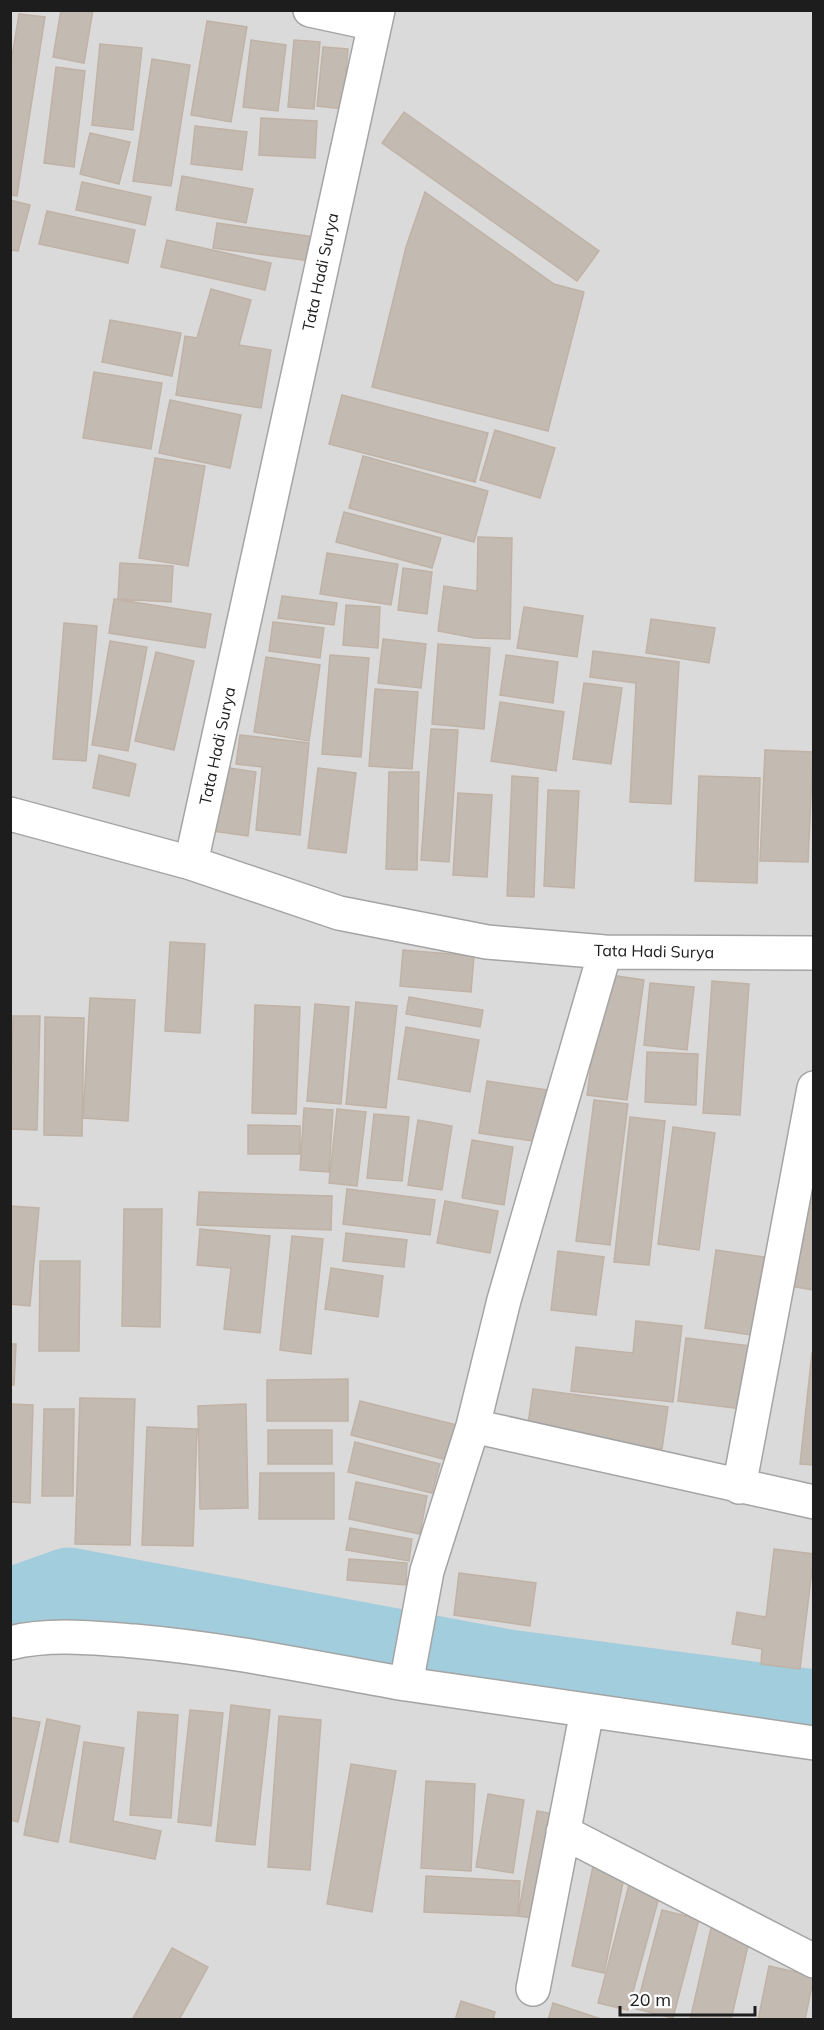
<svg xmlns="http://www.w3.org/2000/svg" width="824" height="2030" font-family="Mulish,sans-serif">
<rect width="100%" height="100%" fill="#efebe3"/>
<path fill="#dbdada" d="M11,11H813V2019H11Z"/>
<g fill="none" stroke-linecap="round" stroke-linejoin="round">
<path stroke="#a2cddd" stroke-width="81" d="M10,1609L69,1588L507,1670L814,1710"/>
</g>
<path fill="#c3bab2" stroke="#c0b2a5" stroke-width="1.5" d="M61,10H93L84,63L53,57Z
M19,14L45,17L17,196L10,195V69Z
M207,21L247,27L231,122L191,115Z
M251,40L286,45L278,111L243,107Z
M294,40L320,42L314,109L288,107Z
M100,44L142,48L133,130L92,125Z
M323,47L348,49L343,109L317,106Z
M152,59L190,65L171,186L133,181Z
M56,67L85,71L74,167L44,163Z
M404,112L599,251L577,281L382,143Z
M261,118L317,121L315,158L259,155Z
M195,126L247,132L242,170L191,164Z
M90,133L130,142L119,184L80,174Z
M182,176L253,189L246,223L176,210Z
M82,182L151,197L145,225L76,210Z
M425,192L554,284L584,292L548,431L372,387L406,247Z
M10,200L30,205L18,251L10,250Z
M47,211L135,230L128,263L39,244Z
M217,223L314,237L310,261L213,248Z
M167,240L271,263L265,290L161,267Z
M211,289L251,300L239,345L271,350L261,408L176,395L185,336L197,338Z
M110,320L181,333L172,376L102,362Z
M94,372L162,383L151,449L83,438Z
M342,395L488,433L475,482L329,444Z
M170,400L241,415L230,468L159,453Z
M495,430L555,448L540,498L480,480Z
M363,456L488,491L474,542L349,508Z
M155,458L205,466L188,566L139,558Z
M344,512L441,538L432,568L336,542Z
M478,537L512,538L510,639L475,638L438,631L444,586L477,591Z
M327,553L398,564L391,605L320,594Z
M120,563L173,566L171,602L118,599Z
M403,568L432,572L427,614L398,610Z
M282,596L337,603L334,625L278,618Z
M114,599L211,614L205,648L109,633Z
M346,605L380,607L378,648L343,645Z
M524,607L583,616L577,657L517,648Z
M651,619L715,628L709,663L646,653Z
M273,622L324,628L320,658L269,651Z
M64,623L97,626L86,761L53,759Z
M383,639L426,644L421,688L378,683Z
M110,641L147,647L128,751L92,745Z
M438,644L490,648L484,729L432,724Z
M593,651L679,662L671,804L630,802L636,683L590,677Z
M156,652L194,661L174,750L135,741Z
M330,655L369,658L361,757L322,754Z
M506,655L558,662L553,703L500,695Z
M266,657L320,665L309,741L254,732Z
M584,683L622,688L611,764L573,759Z
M375,689L418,692L412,769L369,766Z
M500,702L564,712L556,771L491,761Z
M431,729L458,730L449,862L421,860Z
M240,735L309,743L300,835L256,830L262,767L236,764Z
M765,750L813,752L808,862L760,861Z
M99,755L136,764L129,796L93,788Z
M222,767L256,772L248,836L213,831Z
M318,768L356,773L346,853L308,848Z
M389,772H419L417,870L386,869Z
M512,776L538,778L534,897L507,896Z
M699,776L760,778L757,883L695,881Z
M548,790L579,791L574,888L544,886Z
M458,793L492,795L487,877L453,875Z
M170,942L205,944L200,1033L165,1031Z
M403,950L474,956L471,992L400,986Z
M603,974L644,980L627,1100L587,1095Z
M712,981L749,984L740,1115L703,1113Z
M650,983L694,987L687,1050L644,1045Z
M409,997L483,1010L480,1027L406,1014Z
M90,998L135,1000L128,1121L83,1118Z
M356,1002L397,1006L386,1108L346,1104Z
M315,1004L349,1007L341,1104L307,1101Z
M255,1005L300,1007L296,1114L252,1113Z
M13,1016H40L37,1130L10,1129Z
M45,1017L84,1018L82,1136L44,1135Z
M406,1027L479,1040L470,1092L398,1079Z
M647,1052L698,1054L696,1105L645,1102Z
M487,1081L547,1090L539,1142L479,1133Z
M594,1100L628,1104L610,1245L576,1241Z
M304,1108L333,1110L329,1172L300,1170Z
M337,1109L366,1112L357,1186L329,1183Z
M374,1114L409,1117L402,1181L367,1178Z
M630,1117L665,1121L649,1265L614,1262Z
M418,1120L452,1126L442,1190L408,1185Z
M248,1125L300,1126V1154H248Z
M673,1127L715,1133L699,1250L658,1244Z
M472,1140L513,1147L504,1205L462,1198Z
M814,1148V1290L789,1286Z
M347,1189L435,1200L430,1235L343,1224Z
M199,1192L332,1196L331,1230L197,1225Z
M445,1201L498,1211L490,1253L437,1243Z
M10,1206L39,1208L30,1306L10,1304Z
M124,1209H162L160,1327L122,1326Z
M200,1229L270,1236L260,1333L224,1329L231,1268L197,1265Z
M346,1233L407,1240L404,1267L343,1261Z
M292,1236L323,1239L311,1354L280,1350Z
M716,1250L764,1257L751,1335L705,1328Z
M558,1251L604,1257L596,1315L551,1310Z
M40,1261H80L79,1351H39Z
M331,1268L383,1276L378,1317L325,1309Z
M636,1321L682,1326L673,1402L571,1391L576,1347L633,1353Z
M686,1338L750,1346L742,1409L678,1401Z
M10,1344H16L14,1385H10Z
M812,1353H814V1465L800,1464Z
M348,1379V1421H267V1380Z
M533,1389L668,1407L662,1449L527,1431Z
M80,1398L135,1399L130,1545L75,1544Z
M360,1401L461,1426L451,1461L351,1435Z
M10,1404L33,1405L30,1503L10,1502Z
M246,1404L248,1508L200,1509L198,1406Z
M44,1409H74L73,1496H42Z
M147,1427L197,1429L193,1546L142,1545Z
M268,1430H332V1464H268Z
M355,1442L440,1464L432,1493L348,1472Z
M260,1473H334V1519H259Z
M356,1482L427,1496L420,1534L349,1519Z
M350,1528L412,1539L409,1561L346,1550Z
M774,1549L814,1554L800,1669L761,1664L762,1649L732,1644L737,1612L766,1617Z
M349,1559L407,1563L406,1585L347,1580Z
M459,1573L536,1583L530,1626L454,1615Z
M231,1705L270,1710L255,1845L216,1841Z
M190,1710L223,1713L211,1826L178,1822Z
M138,1712L178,1715L171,1818L130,1815Z
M279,1716L321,1720L310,1870L268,1867Z
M10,1717L40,1722L18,1822L10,1820Z
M47,1719L80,1726L58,1842L24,1835Z
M84,1742L124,1748L113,1821L161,1831L155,1859L70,1842Z
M351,1764L396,1771L372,1912L327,1904Z
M426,1781L475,1784L471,1871L421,1868Z
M488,1794L524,1800L513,1873L476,1867Z
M537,1811L560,1815L541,1919L518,1916Z
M593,1866L625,1873L604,1973L572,1966Z
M426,1876L520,1881L518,1916L424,1912Z
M630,1881L661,1890L628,2010L598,2003Z
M662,1910L699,1919L673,2018L636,2009Z
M711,1928L750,1937L731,2020H690Z
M172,1948L208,1967L179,2020H132Z
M769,1966L814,1976L805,2020H758Z
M461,2001L495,2012L493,2020H455Z
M553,2003L604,2020H548Z"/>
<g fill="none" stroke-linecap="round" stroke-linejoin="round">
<g stroke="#a4a4a4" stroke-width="36">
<path id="minor" d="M310,10L375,24
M10,814L191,863L339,913L487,942L605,952L814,953
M191,863L378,10
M473,1426L814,1502
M739,1487L814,1088
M10,1643C51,1633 93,1638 134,1641C226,1649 316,1668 406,1684L427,1571L473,1426L504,1300L605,952
M406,1684L814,1743
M563,1832L814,1961
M533,1989L587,1711"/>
</g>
<use href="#minor" stroke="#fff" stroke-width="33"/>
</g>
<g text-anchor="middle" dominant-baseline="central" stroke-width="5" stroke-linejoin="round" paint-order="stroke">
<g font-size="16" fill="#1d1d1d" stroke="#fff">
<text transform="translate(320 272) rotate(-78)">Tata Hadi Surya</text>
<text transform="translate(217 746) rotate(-78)">Tata Hadi Surya</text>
<text transform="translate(654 951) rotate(1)">Tata Hadi Surya</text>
</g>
</g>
<rect width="824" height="2030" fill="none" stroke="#1d1d1d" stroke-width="24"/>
<path d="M620 2006v9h135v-9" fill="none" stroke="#1d1d1d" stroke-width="3"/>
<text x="629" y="2006" font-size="18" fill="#1d1d1d" stroke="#ffffff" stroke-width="4.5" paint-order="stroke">20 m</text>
</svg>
